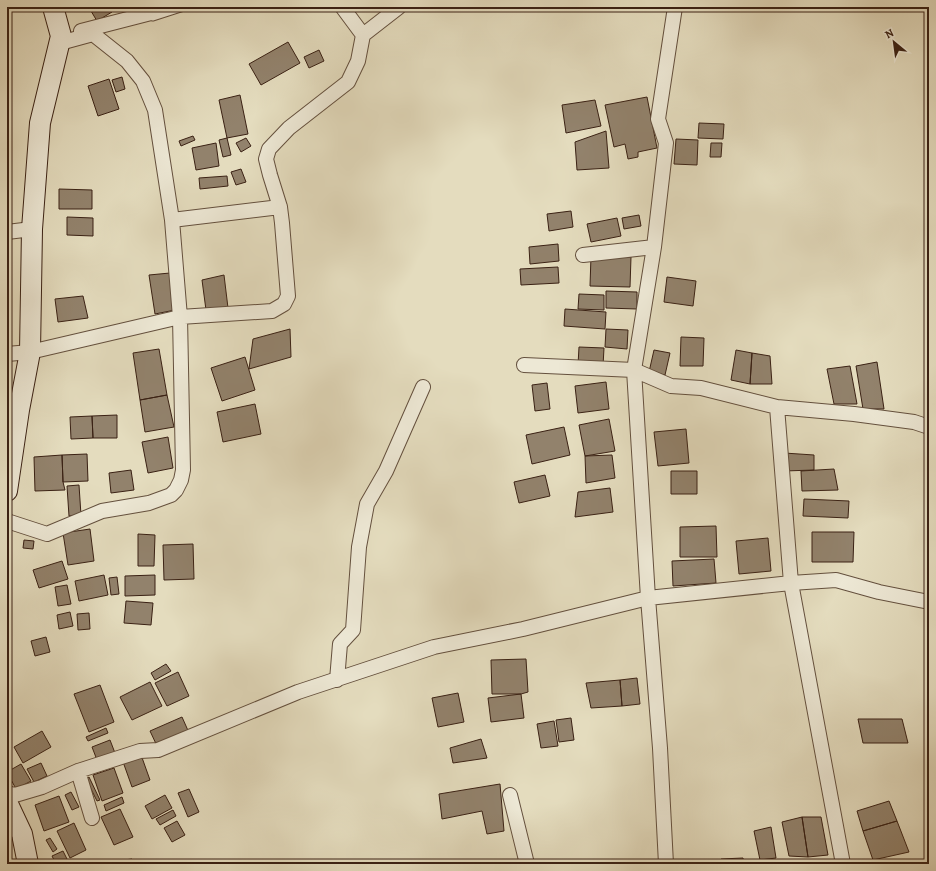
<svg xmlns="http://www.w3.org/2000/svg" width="936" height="871" font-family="Alegreya,serif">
<rect width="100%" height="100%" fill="#e4dcbe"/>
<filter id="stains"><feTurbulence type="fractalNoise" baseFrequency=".005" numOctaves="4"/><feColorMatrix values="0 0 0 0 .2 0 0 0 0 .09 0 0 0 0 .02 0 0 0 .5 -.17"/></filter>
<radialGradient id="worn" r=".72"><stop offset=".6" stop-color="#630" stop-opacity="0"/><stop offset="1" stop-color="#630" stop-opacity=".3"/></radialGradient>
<path fill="#92826c" stroke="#3a2114" d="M98,7H110L112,12L97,21L91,11Z
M288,42L300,63L261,85L249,64Z
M319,50L324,61L309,68L304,57Z
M122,77L125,89L116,92L112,80Z
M109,79L119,109L98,116L88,86Z
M240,95L248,134L227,138L219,100Z
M647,97L657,148L638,152V157L628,159L625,144L614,147L605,105Z
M595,100L601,126L566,133L562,105Z
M699,123L724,124L723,139L698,138Z
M606,131L609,168L577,170L575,142Z
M193,136L195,140L181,146L179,141Z
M227,138L231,155L223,157L219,140Z
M246,138L251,146L241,152L236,143Z
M676,139L698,140L697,165L674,164Z
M216,143L219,166L196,170L192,148Z
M711,143H722L721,157H710Z
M241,169L246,182L236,185L231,172Z
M227,176L228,186L200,189L199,178Z
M59,189L92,190V209H59Z
M571,211L573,227L549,231L547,214Z
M639,215L641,226L624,229L622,218Z
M67,217L93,218V236L67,235Z
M617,218L621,236L591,242L587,224Z
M558,244L559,261L530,264L529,247Z
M591,256L631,257L630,287L590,286Z
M558,267L559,283L521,285L520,269Z
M170,273L175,310L155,314L149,275Z
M224,275L228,308L206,310L202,280Z
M667,277L696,281L693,306L664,302Z
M606,291L637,292V309L606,308Z
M579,294L604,295V310L578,309Z
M83,296L88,318L58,322L55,299Z
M565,309L606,312L605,329L564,326Z
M290,329L291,357L249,369L253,339Z
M606,329L628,330L627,349L605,347Z
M681,337L704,338L703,366H680Z
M579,347L604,348L603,366L578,365Z
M159,349L167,395L140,400L133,353Z
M654,350L670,353L665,375L649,372Z
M736,350L752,353L750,384L731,380Z
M752,353L770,356L772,384H750Z
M245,357L255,390L222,401L211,368Z
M877,362L884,409H863L856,366Z
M850,366L857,404H834L827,369Z
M606,382L609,409L578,413L575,386Z
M547,383L550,409L535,411L532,385Z
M167,395L174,427L145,432L140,400Z
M255,404L261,434L223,442L217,412Z
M117,415V438H93L92,416Z
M92,416L93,438L71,439L70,417Z
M609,419L615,451L585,456L579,425Z
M564,427L570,455L532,464L526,435Z
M686,429L689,463L658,466L654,432Z
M168,437L173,468L148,473L142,442Z
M784,453L814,455V470L784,471Z
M87,454L88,481L63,482L62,455Z
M62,455L63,482L65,490L35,491L34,457Z
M612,455L615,478L586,483L585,456Z
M834,469L838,490L802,491L801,471Z
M131,470L134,490L111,493L109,473Z
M671,471H697V494H671Z
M545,475L550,496L519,503L514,482Z
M79,485L81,515L69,516L67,486Z
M610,488L613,512L575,517L578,492Z
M804,499L849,501L848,518L803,516Z
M716,526L717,557H680V527Z
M90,529L94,561L68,565L63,533Z
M812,532H854L853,562H812Z
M138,534L155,535L154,566H138Z
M768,538L771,571L739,574L736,541Z
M24,540L34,541L33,549L23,548Z
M193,544L194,579L164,580L163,545Z
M714,559L716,583L673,586L672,561Z
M62,561L68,579L39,588L33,570Z
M104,575L108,595L79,601L75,581Z
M155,575V595L125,596V576Z
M117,577L119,594L111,595L109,578Z
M67,585L71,604L58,606L55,587Z
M126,601L153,603L151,625L124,623Z
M70,612L73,626L59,629L57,615Z
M89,613L90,629L78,630L77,614Z
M46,637L50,652L35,656L31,641Z
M526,659L528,692L521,694H492L491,660Z
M166,664L171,671L155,680L151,673Z
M178,672L189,696L167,706L155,683Z
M637,678L640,704L622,706L620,680Z
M620,680L622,706L591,708L586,683Z
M150,682L162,706L132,720L120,697Z
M100,685L114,722L89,732L74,694Z
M458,693L464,722L438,727L432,698Z
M521,694L524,718L491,722L488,698Z
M182,717L190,735L158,748L150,731Z
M571,718L574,740L559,742L556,720Z
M858,719H902L908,743H863Z
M554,721L558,746L541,748L537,724Z
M106,728L108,733L88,741L86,737Z
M42,731L51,747L23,763L14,747Z
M481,739L487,758L453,763L450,748Z
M110,740L115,753L97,760L92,747Z
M140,752L150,780L132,787L122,759Z
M41,763L47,776L34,782L27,769Z
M21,764L31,781L16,789L7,772Z
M114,768L123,793L102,801L93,775Z
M89,777L100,800L97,801L86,779Z
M500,784L504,831L487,834L482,811L442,819L439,794Z
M189,789L199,812L188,817L178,793Z
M71,792L79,807L72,810L65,795Z
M165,795L172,808L152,819L145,806Z
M59,796L69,822L44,831L35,805Z
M122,797L124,803L106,811L104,805Z
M889,801L897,821L863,831L857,811Z
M120,809L133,837L114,845L101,817Z
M173,810L176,816L160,825L156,819Z
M802,817H821L828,855L808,857Z
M802,817L808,857L789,856L782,822Z
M177,821L185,835L172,842L164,828Z
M897,821L909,852L873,860L863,831Z
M74,823L86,850L70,858L57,831Z
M771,827L776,858L760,860L754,831Z
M50,838L57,849L53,852L46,840Z
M63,851L69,863L56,864L52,856Z
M743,858L744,864H721V859Z
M132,859L133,864H117L116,861Z"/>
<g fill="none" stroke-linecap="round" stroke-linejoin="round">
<g stroke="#64503e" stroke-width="9">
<path id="lane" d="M153,17L184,7"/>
</g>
<g stroke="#64503e" stroke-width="16">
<path id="street" d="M343,8L363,35
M81,31L151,13L160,7
M280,207L270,175L266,159L269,149L289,128L348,82L358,61L363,35L399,7
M7,232L32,229
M583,255L654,247
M7,354L30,352L180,317L272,311L284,304L288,296L282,223L280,207L172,220
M524,365L634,370L671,386L701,388L777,407L854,414L914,422L929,427
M777,407L791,583L843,864
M7,521L47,534L102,511L149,503L171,495L176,490L181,480L183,470L180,317L172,220L155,110L143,81L127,61L93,34L60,43
M337,680L340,644L353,630L359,547L367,504L386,471L423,387
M78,771L92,818
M7,793L15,795L42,787L78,771L140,751L158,750L298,692L434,647L523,629L648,598L791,583L836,580L879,592L929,602
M510,795L527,864
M666,864L660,748L648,598L634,370L654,247L666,143L658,119L675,7"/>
</g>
<g stroke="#3a2114" stroke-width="22">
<path id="secondary" d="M7,491L19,410L30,352L32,229L40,123L61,36L53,7
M7,802L22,834L28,864"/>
</g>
<use href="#lane" stroke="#ede8d5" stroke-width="7"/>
<use href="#street" stroke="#ede8d5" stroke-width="14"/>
<use href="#secondary" stroke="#ede8d5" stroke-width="20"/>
</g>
<rect width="936" height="871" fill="none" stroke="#e4dcbe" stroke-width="24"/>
<rect x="8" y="8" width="920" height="855" fill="none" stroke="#3a2114" stroke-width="2"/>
<rect x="12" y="12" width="912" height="847" fill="none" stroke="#3a2114"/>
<g transform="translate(894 42) rotate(331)" stroke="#ede8d5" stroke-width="3" paint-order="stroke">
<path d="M0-3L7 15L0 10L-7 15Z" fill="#3a2114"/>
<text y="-6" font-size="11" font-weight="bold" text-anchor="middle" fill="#3a2114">N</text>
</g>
<rect width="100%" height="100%" filter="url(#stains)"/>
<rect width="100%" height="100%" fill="url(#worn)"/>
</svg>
